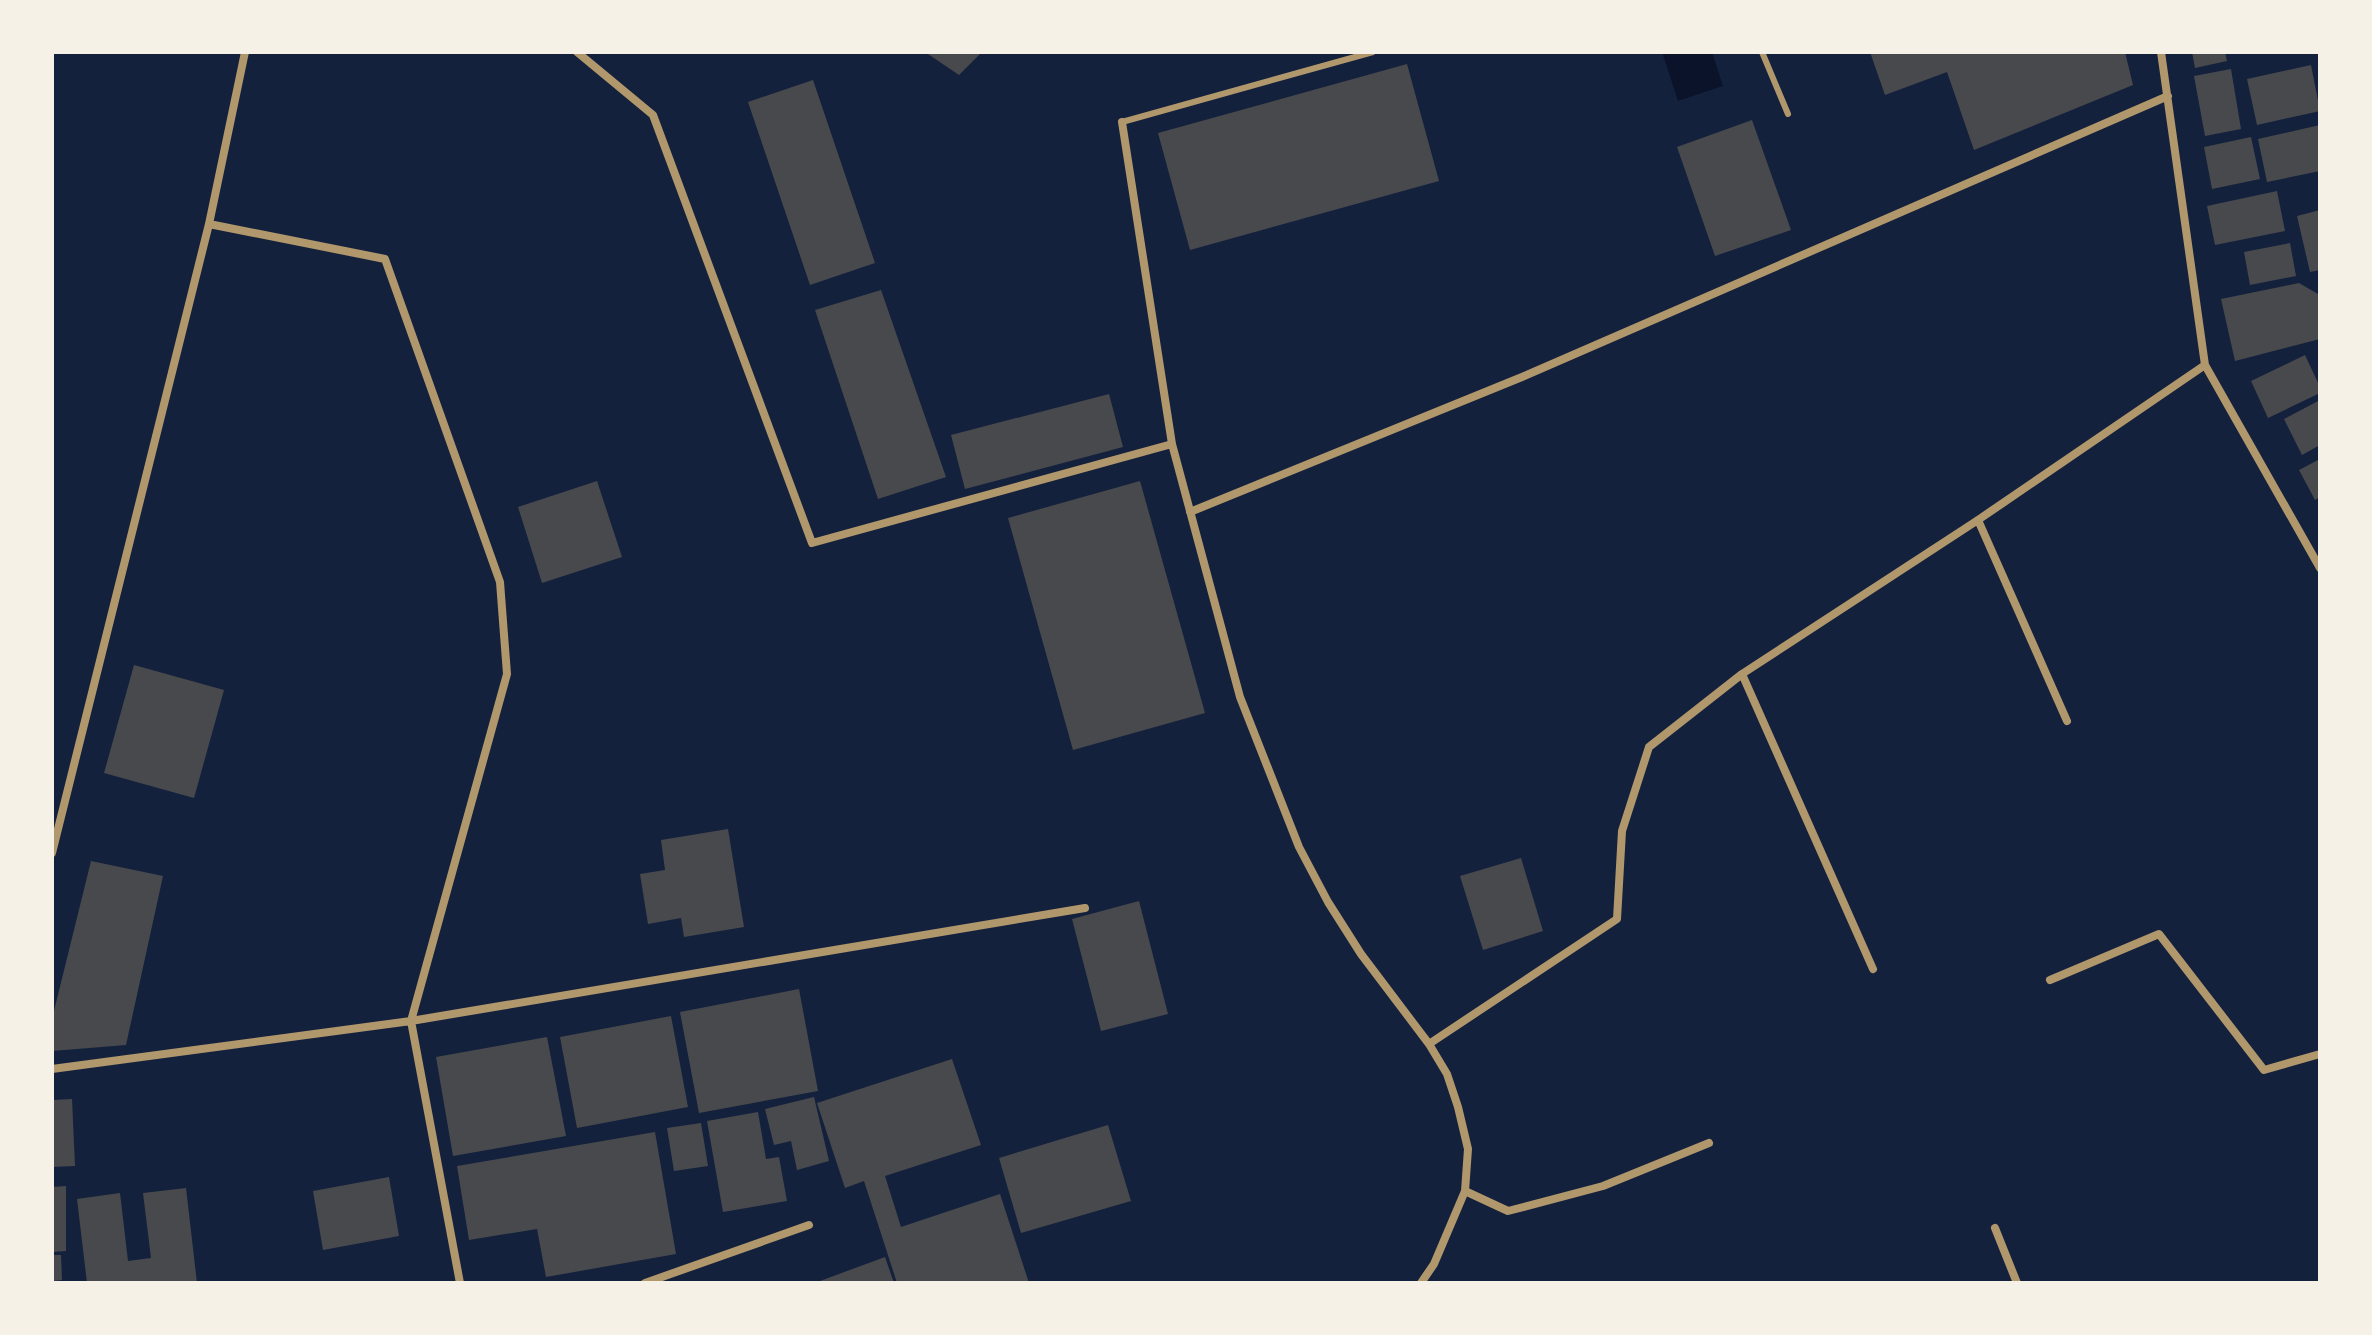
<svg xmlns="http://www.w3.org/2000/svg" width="2372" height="1335" font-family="'Libre Baskerville',serif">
<rect width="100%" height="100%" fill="#14213d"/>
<path fill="#0b132b" d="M1662,52H1712L1723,86L1678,101Z"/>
<path fill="#48494c" d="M925,52H982L959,75Z
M1870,52H2125L2133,85L1974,150L1947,72L1885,95Z
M2192,52H2225L2227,61L2195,68Z
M1407,64L1439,181L1190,250L1158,133Z
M2311,65L2320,111L2257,125L2247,79Z
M2231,69L2241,129L2205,136L2194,76Z
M813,80L875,263L810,285L748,102Z
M1752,120L1791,230L1715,256L1677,147Z
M2320,125V171L2267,182L2258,139Z
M2251,137L2260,179L2212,189L2204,147Z
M2277,191L2285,231L2215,245L2207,206Z
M2320,210V270L2310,272L2297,216Z
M2290,243L2296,276L2250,285L2244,252Z
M2299,283L2318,294L2320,339L2235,361L2221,299Z
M881,290L946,477L878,499L815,310Z
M2305,355L2320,387V393L2268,418L2251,381Z
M1109,394L1123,447L965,489L951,435Z
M2320,400V445L2302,455L2284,419Z
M2320,459V497L2315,500L2299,470Z
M597,481L622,557L542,583L518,507Z
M1140,481L1205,713L1073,750L1008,518Z
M134,665L224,690L194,798L104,773Z
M728,829L744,927L684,937L681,918L648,924L640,874L665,870L661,840Z
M1521,858L1543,931L1483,950L1460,876Z
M91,861L163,876L126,1045L52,1051V1019Z
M1139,901L1168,1014L1101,1031L1072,919Z
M799,989L818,1091L699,1113L680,1012Z
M671,1016L688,1107L577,1128L560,1037Z
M547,1037L566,1136L453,1156L436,1057Z
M952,1059L981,1145L885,1176L901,1227L1000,1194L1029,1283H897L864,1181L845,1188L817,1103Z
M814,1097L829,1161L797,1170L791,1141L774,1145L765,1109Z
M72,1099L75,1166L52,1167V1100Z
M758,1112L766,1159L779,1157L787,1201L723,1212L707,1121Z
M701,1123L708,1166L674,1171L667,1128Z
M1108,1125L1131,1201L1021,1233L999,1158Z
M655,1132L676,1254L546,1277L537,1229L469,1240L457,1166Z
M389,1177L399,1236L323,1250L313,1191Z
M66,1186V1251L52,1252V1187Z
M186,1188L197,1283H87L77,1199L120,1193L128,1261L151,1258L143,1193Z
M52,1255H61L62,1280L52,1281Z
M885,1257L894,1283H820V1281Z"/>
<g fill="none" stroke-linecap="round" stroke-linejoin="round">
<path stroke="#b1986c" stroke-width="6" d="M1762,52L1788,114
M1122,122L1373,52"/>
<path stroke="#b1986c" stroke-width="8" d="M577,52L653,115L812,543L1172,444
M2161,52L2205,365L2320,568
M1122,122L1172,444L1240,697L1299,847L1328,902L1361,954L1429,1044L1447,1074L1458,1107L1468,1149L1465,1191L1434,1264L1421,1283
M209,224L385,259L500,582L507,674L411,1021L460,1283
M1190,512L1522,377L2168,96
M1978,520L2067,721
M1742,674L1873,969
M52,853L209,224L245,52
M2050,980L2159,934L2264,1070L2320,1054
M1429,1044L1617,919L1622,831L1649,747L1742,674L1978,520L2205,365
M52,1069L411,1021L1085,908
M1465,1191L1508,1211L1603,1186L1709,1143
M1995,1228L2017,1283
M645,1283L809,1225"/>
</g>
<rect width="2372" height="1335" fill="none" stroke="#f6f1e7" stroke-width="108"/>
</svg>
